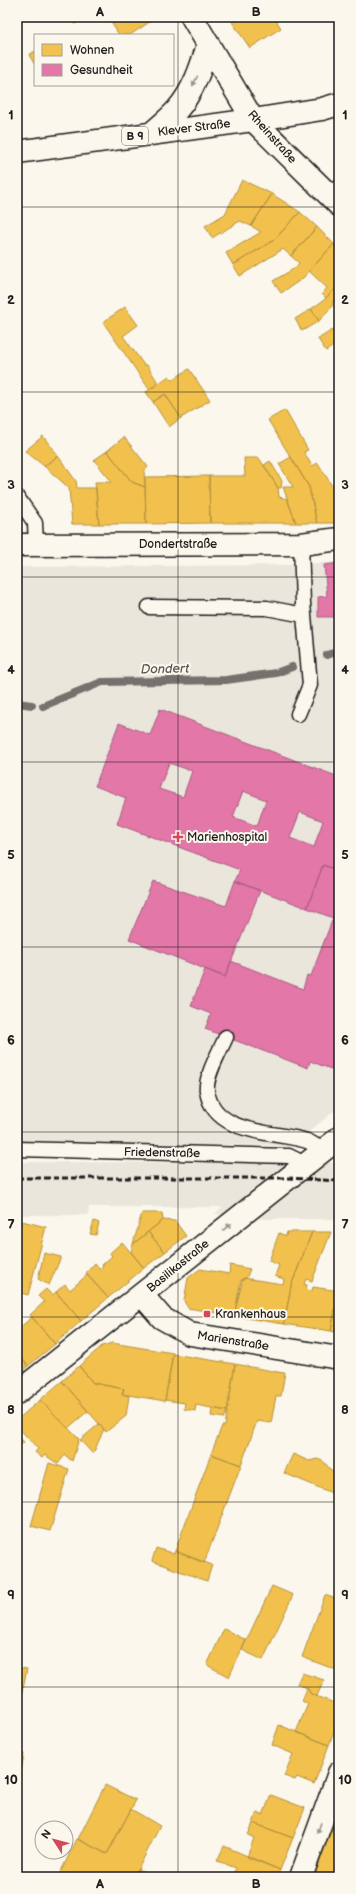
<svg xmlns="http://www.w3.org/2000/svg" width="356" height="1894" font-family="'Balsamiq Sans',sans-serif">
<rect width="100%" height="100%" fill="#fbf7ec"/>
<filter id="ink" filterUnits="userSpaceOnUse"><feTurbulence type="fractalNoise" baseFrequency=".025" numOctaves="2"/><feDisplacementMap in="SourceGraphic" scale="8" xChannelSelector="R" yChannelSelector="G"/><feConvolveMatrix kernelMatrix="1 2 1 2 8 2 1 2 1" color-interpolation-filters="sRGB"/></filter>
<g filter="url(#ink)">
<path fill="#eae6dc" d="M339,562V1107L292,1146L17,1143V567L285,565Z
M17,1162L339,1163V1219H266L215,1214L222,1207H89L88,1215H17Z"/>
<path fill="#f2c14e" stroke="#b2903f" d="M70,17H85L75,24Z
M108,17H157L130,35H119Z
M240,17H274L281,28L250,48L232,22Z
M35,51V65L29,55Z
M242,180L272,194L251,226L240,221L212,238L205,226L225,214Z
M272,194L300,212L274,240L233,265L226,253L261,232L251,226Z
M300,212L317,227L291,256L283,249L240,276L233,265L274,240Z
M317,227L334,244L302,279L281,293L273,281L295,268L299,263L291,256Z
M334,244L339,249V285L326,298L322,294L327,288L309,271Z
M339,285V306L333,301L332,307L319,321L311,309L324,300Z
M125,307L138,325L123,336L144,365H147L157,381V385L149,389L103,322Z
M311,309L319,321L302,331L295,319Z
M334,329L339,336V342L326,351L318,339Z
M189,369L210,400L181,418L165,394L153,402L146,392L169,376L172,380Z
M165,394L181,418L169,427L153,402Z
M285,410L308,450L304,452L312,466L318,463L332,486L339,514V523H317L309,487L268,420Z
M43,436L58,456L44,466L25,451Z
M124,437L148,467L144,471L145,487L132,482L107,451Z
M107,451L132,482L145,487L146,524H99L95,482H112L94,460Z
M58,456L76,481L77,488H96L99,524H72L69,488L44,466Z
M291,457L309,487L317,523H296L283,487H293L279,464Z
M244,458H259L278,488L279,497L287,499L296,523H210L209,476H245Z
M270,461L282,481L281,488H278L264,465Z
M209,476L210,523L146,524L145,477Z
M142,1213H162L163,1220L133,1244Z
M163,1220L175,1221L186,1236L165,1252L148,1232Z
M337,1220H339V1238H336Z
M22,1221L46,1227L28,1295L17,1292V1242Z
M94,1221L99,1223L96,1235L90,1234Z
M148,1232L165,1252L144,1268L131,1252L133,1244Z
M287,1232H312L291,1286L284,1324L234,1316L243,1278L283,1284L284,1279L275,1276L279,1265L269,1261L279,1233L286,1236Z
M312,1232H331L312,1281L306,1279L304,1284L307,1285L306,1290L312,1291L313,1287L339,1291L331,1331L284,1324L291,1286Z
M122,1242L144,1268L108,1298L86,1273L95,1263L100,1269L103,1267L102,1265L112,1256L110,1253Z
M44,1253L61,1257L49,1285L38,1279Z
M230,1265L250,1269L246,1279L243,1278V1281L241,1280L234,1316L188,1308L184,1301L188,1278L200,1269L229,1274Z
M87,1275L108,1298L81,1321L56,1292L65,1284L70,1290Z
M339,1288V1333L331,1331Z
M46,1289L52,1295L56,1292L81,1321L55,1344L30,1315L44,1302L38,1296Z
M32,1317L55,1344L28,1366L17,1353V1330Z
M112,1343L173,1353L165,1401L122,1394L124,1389L93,1383L79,1366L102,1346Z
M17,1353L28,1366L17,1376Z
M173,1354L235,1364L227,1411L196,1405L195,1411L184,1409L185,1403L165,1400Z
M235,1364L283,1373L285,1372L281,1396H276L271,1423L257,1421L241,1465L211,1454L222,1426H225Z
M79,1366L93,1383L124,1389L122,1394L129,1396L126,1416L106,1432L62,1381Z
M62,1381L88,1411L68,1428L40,1400Z
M40,1400L79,1439L72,1461L65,1455L58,1464L45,1455L42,1458L35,1452L38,1449L17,1426V1420Z
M212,1408L227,1411L224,1418L211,1416Z
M99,1424L104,1429L93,1454L80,1440Z
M17,1435L24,1442L17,1448Z
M211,1454L241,1465L204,1563L175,1551Z
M293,1454L309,1461L317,1459L323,1461L331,1470L339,1473V1496L284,1473Z
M49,1463L69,1469L50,1531L31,1526Z
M156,1548L174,1554L175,1551L212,1565L207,1581L152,1561Z
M272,1586L293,1595L263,1660L242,1650Z
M325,1595L339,1600V1671L302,1657Z
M224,1629L246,1640L229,1677L207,1665Z
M17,1667L27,1669L21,1697L17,1696Z
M302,1673L324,1680L317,1696L311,1694L307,1688L297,1684Z
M307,1688L311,1694L339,1705V1719L329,1745L296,1732L308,1704L302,1701Z
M279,1725L329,1745L314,1784L297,1777L295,1780L284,1776L293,1754L272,1745Z
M17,1752L24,1754L18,1792H17Z
M105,1785L136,1800L107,1854L78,1839Z
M271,1795L305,1808L293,1838L253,1823L257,1813L263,1815Z
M131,1809L160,1826L134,1877H58L77,1839L107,1854Z
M337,1815H339V1877H314Z
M253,1823L293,1838L280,1870L247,1857L254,1838L248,1835Z
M224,1846L280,1870L277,1877H233L236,1868L217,1861Z
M137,1869L150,1875L149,1877H134Z"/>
<path fill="#e377a8" stroke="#a75c7e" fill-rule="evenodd" d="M339,563V617H318V597L327,596L324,565Z
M160,709L339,777V871L323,865L307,908L235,881L240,870L117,824L126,798L95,786L119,723L150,735ZM169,763L192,771L183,797L159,789ZM243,791L266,800L257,826L233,817ZM300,812L323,821L314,847L290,838Z
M323,865L339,871V902L333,918L307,908Z
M153,881L226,906L235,881L260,891L225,977L129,939Z
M339,902V1075L336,1071L310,1061L308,1068L205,1029L211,1014L191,1006L205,969L225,977L231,961L303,989L307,975L311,976Z"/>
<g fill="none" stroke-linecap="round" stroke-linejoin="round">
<path stroke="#74726e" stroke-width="8" d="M327,655L339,651
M17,703L32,705
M43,706L102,682L226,680L276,673L292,667"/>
<g stroke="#1c1c1c" stroke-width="17">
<path id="service" d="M17,497L35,523L36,545
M149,607L267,608L304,615
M298,714L310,685L303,603L301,544
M226,1037C220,1051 205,1076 207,1091C214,1136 276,1131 307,1141C313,1143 318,1148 323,1151
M17,1149L289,1156L305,1164"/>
</g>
<g stroke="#1c1c1c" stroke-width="25">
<path id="minor" d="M17,545L301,544L339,539
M142,1295L162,1318L190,1334L339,1358
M17,1393L339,1138
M301,1877L339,1773"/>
</g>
<g stroke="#1c1c1c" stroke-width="25">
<path id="tertiary" d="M253,120L339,205"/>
</g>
<g stroke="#1c1c1c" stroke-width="25">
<path id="secondary" d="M192,17L253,120"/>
</g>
<g stroke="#1c1c1c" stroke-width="25">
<path id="primary" d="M152,133C160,126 170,118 177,110C193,92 201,68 208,45
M17,152L253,120L322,109L339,104
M338,204L339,192"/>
</g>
<use href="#service" stroke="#fbf7ec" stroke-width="14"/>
<use href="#minor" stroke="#fbf7ec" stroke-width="22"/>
<use href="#tertiary" stroke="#fbf7ec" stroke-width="22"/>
<use href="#secondary" stroke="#fbf7ec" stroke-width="22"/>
<use href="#primary" stroke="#fbf7ec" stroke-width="22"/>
<path stroke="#1c1c1c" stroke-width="3" stroke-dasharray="6 3" stroke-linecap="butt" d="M17,1178H287L339,1181"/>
</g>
<defs><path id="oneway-solid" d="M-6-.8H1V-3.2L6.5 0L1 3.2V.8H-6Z"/></defs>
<g fill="#97948e">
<use href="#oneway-solid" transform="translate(195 81) rotate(117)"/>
<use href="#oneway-solid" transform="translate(227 1227) rotate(-39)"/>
<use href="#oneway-solid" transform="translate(319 1828) rotate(110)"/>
</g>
</g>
<path fill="none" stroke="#1c1c1c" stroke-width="1" stroke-opacity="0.55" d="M178,17V1877M17,207H339M17,392H339M17,577H339M17,762H339M17,947H339M17,1132H339M17,1317H339M17,1502H339M17,1687H339"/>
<g fill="#d1495b" stroke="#fbf7ec" stroke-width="1.5">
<path d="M176 831h4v4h4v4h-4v4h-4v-4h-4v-4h4z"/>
<rect x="203" y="1310" width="8" height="8" rx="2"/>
</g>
<g text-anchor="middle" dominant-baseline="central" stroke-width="4" stroke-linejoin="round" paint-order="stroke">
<rect fill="#fbf7ec" stroke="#5f5e5a" stroke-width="1" x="122" y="127" width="26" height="18" rx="3"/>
<g font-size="11" font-weight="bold" fill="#1c1c1c">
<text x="135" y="136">B 9</text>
</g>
<g font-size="12" fill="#1c1c1c" stroke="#fbf7ec">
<text transform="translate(194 128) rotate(-7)">Klever Straße</text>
<text transform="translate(272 137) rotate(48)">Rheinstraße</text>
<text x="178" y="544">Dondertstraße</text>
<text transform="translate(162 1153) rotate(1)">Friedenstraße</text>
<text transform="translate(178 1266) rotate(-39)">Basilikastraße</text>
<text transform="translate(233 1341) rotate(9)">Marienstraße</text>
</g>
<g font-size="12" fill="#1c1c1c" stroke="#fbf7ec" text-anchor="start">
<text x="187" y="837">Marienhospital</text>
<text x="215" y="1314">Krankenhaus</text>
</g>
<g font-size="13" font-style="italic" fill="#575653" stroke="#fbf7ec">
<text transform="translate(165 669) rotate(-1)">Dondert</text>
</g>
</g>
<rect width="356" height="1894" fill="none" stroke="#fbf7ec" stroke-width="44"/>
<rect x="34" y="34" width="140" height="52" fill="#fbf7ec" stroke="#a29f99"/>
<rect x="42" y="44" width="20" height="12" fill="#f2c14e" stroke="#a29f99"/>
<text x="70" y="54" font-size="12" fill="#1c1c1c">Wohnen</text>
<rect x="42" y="64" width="20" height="12" fill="#e377a8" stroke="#a29f99"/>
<text x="70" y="74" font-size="12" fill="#1c1c1c">Gesundheit</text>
<g transform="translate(54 1840) rotate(306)"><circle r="19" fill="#fbf7ec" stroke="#a29f99"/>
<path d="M0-3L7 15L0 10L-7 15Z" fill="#d1495b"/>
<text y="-6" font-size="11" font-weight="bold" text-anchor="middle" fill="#1c1c1c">N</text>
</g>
<rect x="22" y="22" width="312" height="1850" fill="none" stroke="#1c1c1c" stroke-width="1.5"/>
<g font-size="13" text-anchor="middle" font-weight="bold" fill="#1c1c1c">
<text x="100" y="16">A</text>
<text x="256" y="16">B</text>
<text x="11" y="119">1</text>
<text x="345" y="119">1</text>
<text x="11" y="304">2</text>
<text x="345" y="304">2</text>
<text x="11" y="489">3</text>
<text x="345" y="489">3</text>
<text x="11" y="674">4</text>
<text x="345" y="674">4</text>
<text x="11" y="859">5</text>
<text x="345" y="859">5</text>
<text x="11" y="1044">6</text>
<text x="345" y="1044">6</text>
<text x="11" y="1229">7</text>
<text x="345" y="1229">7</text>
<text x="11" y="1414">8</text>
<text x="345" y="1414">8</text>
<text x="11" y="1599">9</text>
<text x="345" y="1599">9</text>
<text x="11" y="1784">10</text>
<text x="345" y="1784">10</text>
<text x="100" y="1888">A</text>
<text x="256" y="1888">B</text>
</g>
</svg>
